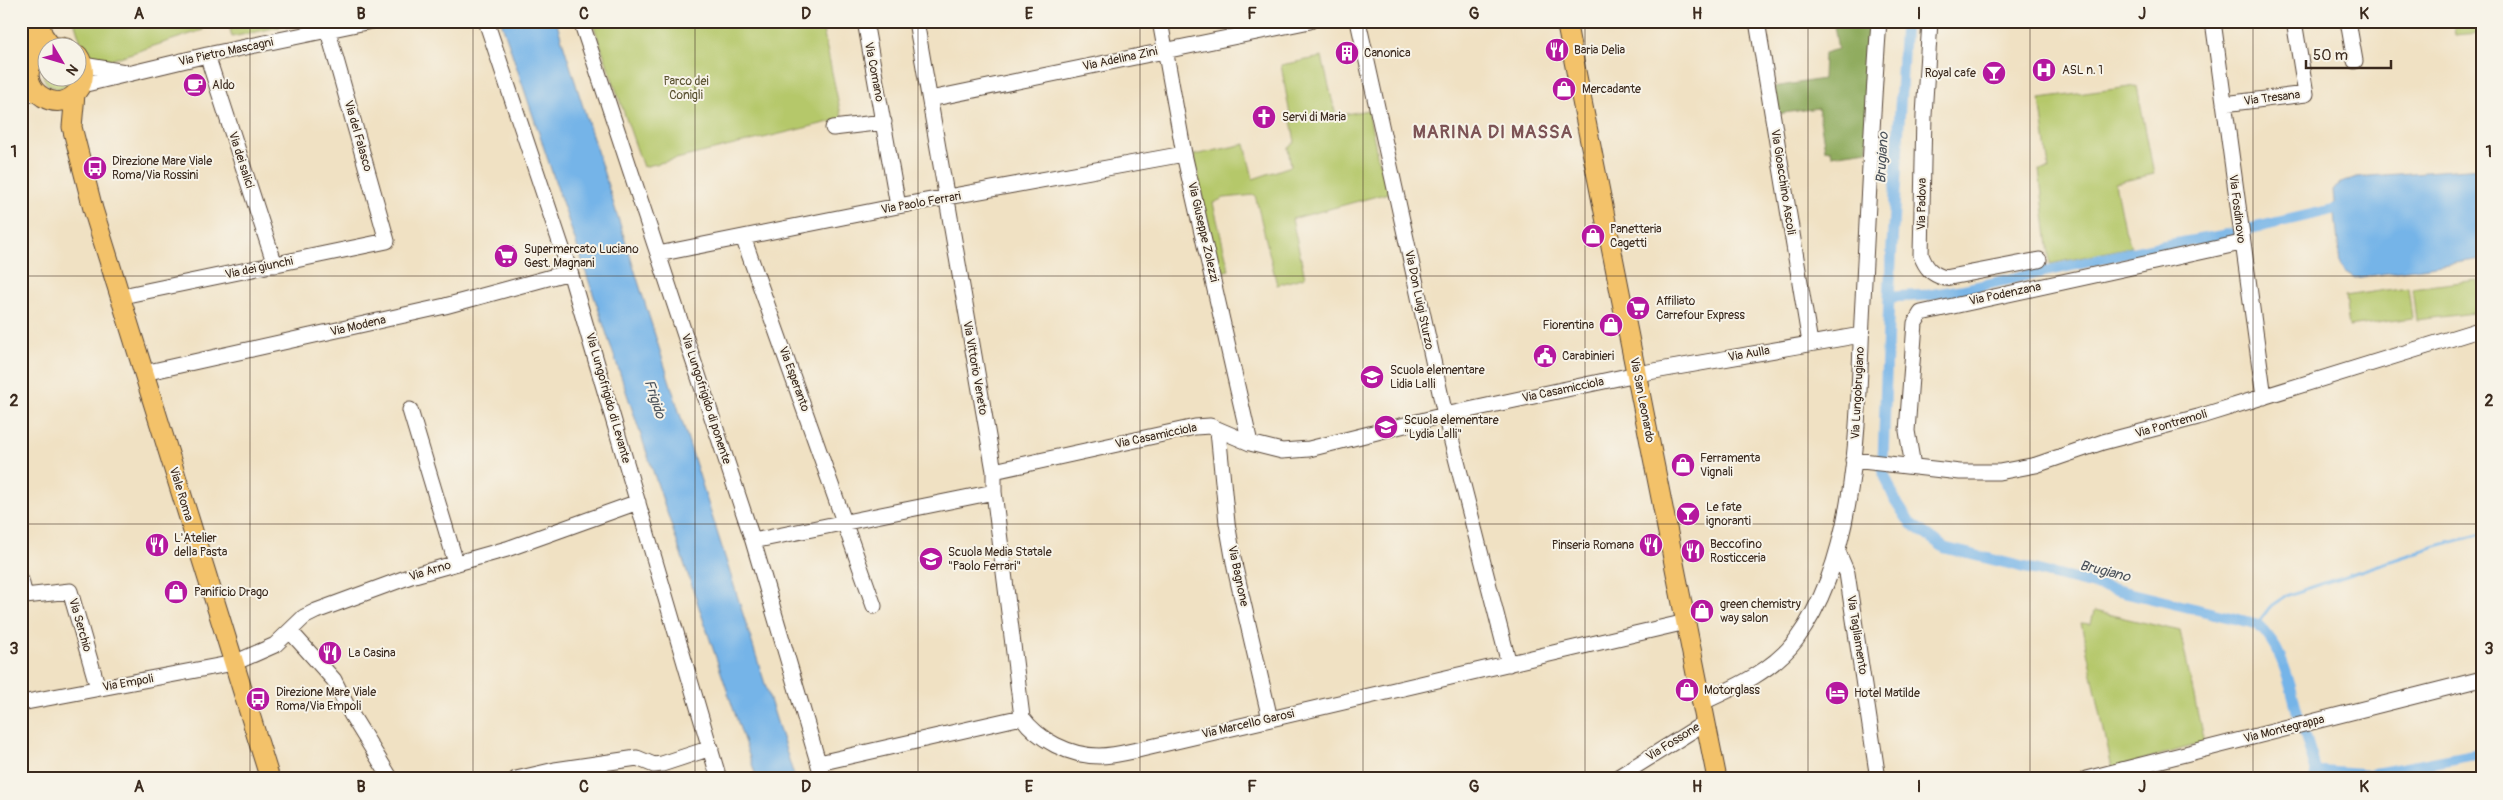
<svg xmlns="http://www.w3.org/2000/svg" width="2503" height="800" font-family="Pangolin,sans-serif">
<rect width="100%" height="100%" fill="#f7f3e8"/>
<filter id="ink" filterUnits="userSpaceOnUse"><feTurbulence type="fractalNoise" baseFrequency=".02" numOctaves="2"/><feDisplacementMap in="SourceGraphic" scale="10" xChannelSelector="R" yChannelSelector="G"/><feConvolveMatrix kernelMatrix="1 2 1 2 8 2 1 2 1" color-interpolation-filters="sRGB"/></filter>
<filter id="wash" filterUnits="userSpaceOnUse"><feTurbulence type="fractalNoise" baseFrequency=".0096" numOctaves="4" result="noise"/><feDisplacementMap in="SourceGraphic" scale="20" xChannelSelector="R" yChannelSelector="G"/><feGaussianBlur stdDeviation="1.12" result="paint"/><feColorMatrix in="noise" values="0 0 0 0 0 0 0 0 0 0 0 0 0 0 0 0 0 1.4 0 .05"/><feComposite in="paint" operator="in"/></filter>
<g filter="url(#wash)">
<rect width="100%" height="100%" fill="#f0e1c3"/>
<path fill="#b5c86b" stroke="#787944" d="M74,21H201L203,30L89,67Z
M237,21H280V27L232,37L230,29L238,27Z
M592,21H821L842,119L643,167Z
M2453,21H2482V49L2479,33L2455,35Z
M1322,57L1336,116L1368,110L1379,164H1385L1392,192L1292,219L1305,277L1277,285L1255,195L1224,198L1213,203L1229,270L1217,273L1194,155L1245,144L1253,179L1291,166L1288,148L1295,142L1281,65Z
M47,62L48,78H73L68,85L58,89L48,85C42,78 41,70 47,62Z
M2137,86L2154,174L2115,183L2123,224L2131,247L2050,264L2039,170L2049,169L2040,99Z
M2478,280L2482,312L2416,320L2412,288Z
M2408,287L2412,318L2349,327L2345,296Z
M2094,611L2180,631L2204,743L2112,768L2081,623L2091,624Z"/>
<path fill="#90ac5f" stroke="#666b3e" d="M1833,21H1874L1867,150L1832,155L1831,150L1825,149L1818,108L1777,114L1774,87L1823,79L1824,53L1838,49Z"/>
<path fill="#74b4e8" stroke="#586f83" d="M501,21H556L795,779H757Z
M2482,168V259L2355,278L2344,271L2340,265L2333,191L2339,184L2356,177Z"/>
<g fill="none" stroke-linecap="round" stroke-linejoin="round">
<path stroke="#74b4e8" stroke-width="3" d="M2257,624L2270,607L2288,595L2433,547L2482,534"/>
<path stroke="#74b4e8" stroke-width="11" d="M2249,229L2335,209
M1889,297L1929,295L1961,290L2156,247L2231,234
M1883,459L1889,297L1905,21
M1882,469L1895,500L1910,523L1945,548L2257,624C2284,648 2289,684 2299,718
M2304,731L2316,771L2315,777
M2316,771L2367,775L2482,753"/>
</g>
</g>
<g filter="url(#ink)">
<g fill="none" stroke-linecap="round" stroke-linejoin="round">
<g stroke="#564537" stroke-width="17">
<path id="minor" d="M486,21L570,272L719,779
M581,21L753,541L823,779
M865,21L898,206
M916,21L994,471V492L1022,717C1038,740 1070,756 1099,756C1113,756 1128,752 1142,749L1686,622
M1160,21L1184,154L1250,443
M1358,21L1445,415L1509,664
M1757,21L1810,343
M1930,21L1924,115L1921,255C1926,268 1931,274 1945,278L2039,260
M2213,21L2264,397
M2348,21L2355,61
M207,55L275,265
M83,65L125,72
M82,85L207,55L371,21
M21,96L36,92
M930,99L1310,21
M2224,104L2306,94L2294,21
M833,128L884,122
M743,237L874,606
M658,254L898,206L1184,154
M132,294L387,241L328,31
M144,373L445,306L570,272
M410,410L456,563
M1218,431L1227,523L1235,568L1270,719
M1853,460L1960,472H1999L2036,465L2103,442L2198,417L2482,329
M1913,466L1907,431L1915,323L1921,313L2241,243
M994,471L1195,427L1210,426L1250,443L1282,451L1309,449L1445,415L1637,374L1861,335
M753,541L994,492
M1838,552L1847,573L1878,779
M21,580L25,596L70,591L98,688
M290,631L334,680L351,714L391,779
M1703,702C1736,687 1774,670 1796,640C1862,550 1857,407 1863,300C1868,207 1872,114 1879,21
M21,703L234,663L275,645L304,617L316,611L411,576L507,549L638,502
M819,763L1022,717
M516,779L555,770L637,758L654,765L662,764L711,748
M1615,779L1706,722
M2086,779L2482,679"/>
</g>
<g stroke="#564537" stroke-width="21">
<path id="major" d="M38,21L43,35L51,46
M1566,21L1717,779
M21,27L34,58
M66,48C35,39 14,80 43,97C70,114 95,79 78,55
M75,94L72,127L93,209L270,779"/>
</g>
<use href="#minor" stroke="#fff" stroke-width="15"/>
<use href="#major" stroke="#f3c26a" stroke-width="19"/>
</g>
</g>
<path fill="none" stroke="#3b2a1e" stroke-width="1" stroke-opacity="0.55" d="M250,21V779M473,21V779M695,21V779M918,21V779M1140,21V779M1363,21V779M1585,21V779M1808,21V779M2030,21V779M2253,21V779M21,276H2482M21,524H2482"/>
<defs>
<g id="restaurant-disc" transform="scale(1.25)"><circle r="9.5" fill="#b5179e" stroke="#f7f3e8"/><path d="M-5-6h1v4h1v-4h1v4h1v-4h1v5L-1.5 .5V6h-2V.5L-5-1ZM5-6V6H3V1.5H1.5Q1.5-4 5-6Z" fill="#fff"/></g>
<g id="building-disc" transform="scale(1.25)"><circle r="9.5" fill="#b5179e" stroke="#f7f3e8"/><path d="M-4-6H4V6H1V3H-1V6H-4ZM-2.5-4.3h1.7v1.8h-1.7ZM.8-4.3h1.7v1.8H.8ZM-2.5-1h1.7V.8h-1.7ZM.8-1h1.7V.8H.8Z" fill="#fff"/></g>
<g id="hospital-disc" transform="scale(1.25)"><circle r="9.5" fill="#b5179e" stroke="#f7f3e8"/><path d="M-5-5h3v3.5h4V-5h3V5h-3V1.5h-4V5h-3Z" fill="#fff"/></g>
<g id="bar-disc" transform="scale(1.25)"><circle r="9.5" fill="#b5179e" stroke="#f7f3e8"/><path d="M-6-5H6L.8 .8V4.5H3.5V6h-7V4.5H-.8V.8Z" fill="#fff"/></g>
<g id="cafe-disc" transform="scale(1.25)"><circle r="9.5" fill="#b5179e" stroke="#f7f3e8"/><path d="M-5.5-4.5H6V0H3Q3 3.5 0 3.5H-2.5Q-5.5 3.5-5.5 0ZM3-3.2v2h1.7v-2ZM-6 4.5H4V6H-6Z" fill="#fff"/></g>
<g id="shop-disc" transform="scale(1.25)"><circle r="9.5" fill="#b5179e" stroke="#f7f3e8"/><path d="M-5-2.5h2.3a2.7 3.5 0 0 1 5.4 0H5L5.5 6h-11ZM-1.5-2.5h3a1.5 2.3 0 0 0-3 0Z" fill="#fff"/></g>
<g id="church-disc" transform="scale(1.25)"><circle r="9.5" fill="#b5179e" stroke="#f7f3e8"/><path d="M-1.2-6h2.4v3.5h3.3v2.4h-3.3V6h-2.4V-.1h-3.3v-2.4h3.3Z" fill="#fff"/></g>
<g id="bus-disc" transform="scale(1.25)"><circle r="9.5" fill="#b5179e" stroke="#f7f3e8"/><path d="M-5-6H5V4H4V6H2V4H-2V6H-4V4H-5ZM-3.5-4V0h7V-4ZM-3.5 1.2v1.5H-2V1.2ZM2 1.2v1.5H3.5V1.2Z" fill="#fff"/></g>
<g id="supermarket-disc" transform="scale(1.25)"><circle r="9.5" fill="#b5179e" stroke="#f7f3e8"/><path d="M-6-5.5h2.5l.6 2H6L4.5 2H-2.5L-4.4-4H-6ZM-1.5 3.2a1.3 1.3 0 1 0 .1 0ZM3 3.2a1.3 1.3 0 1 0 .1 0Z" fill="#fff"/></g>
<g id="civic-disc" transform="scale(1.25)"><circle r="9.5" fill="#b5179e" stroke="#f7f3e8"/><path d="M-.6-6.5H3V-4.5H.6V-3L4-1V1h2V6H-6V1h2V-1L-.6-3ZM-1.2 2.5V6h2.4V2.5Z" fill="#fff"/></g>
<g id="school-disc" transform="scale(1.25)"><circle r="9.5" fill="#b5179e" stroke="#f7f3e8"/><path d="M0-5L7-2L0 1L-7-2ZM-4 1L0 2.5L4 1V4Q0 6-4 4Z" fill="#fff"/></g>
<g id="hotel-disc" transform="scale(1.25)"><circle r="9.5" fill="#b5179e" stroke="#f7f3e8"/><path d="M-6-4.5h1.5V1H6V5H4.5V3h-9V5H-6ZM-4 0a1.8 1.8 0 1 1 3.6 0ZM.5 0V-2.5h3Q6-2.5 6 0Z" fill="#fff"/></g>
</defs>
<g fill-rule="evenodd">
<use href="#restaurant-disc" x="1557" y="50"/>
<use href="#building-disc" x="1347" y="53"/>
<use href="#hospital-disc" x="2044" y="70"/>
<use href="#bar-disc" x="1994" y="73"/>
<use href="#cafe-disc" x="195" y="85"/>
<use href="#shop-disc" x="1564" y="89"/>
<use href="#church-disc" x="1264" y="117"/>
<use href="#bus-disc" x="95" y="168"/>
<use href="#shop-disc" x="1593" y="236"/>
<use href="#supermarket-disc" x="506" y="256"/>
<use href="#supermarket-disc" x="1638" y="308"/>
<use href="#shop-disc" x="1611" y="325"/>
<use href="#civic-disc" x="1545" y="356"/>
<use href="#school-disc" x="1372" y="377"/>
<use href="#school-disc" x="1386" y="427"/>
<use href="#shop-disc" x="1683" y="465"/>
<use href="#bar-disc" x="1688" y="514"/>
<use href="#restaurant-disc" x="157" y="545"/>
<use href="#restaurant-disc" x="1651" y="545"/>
<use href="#restaurant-disc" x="1693" y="551"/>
<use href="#school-disc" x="931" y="559"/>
<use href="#shop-disc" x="176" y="592"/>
<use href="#shop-disc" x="1702" y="611"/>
<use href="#restaurant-disc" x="330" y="653"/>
<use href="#shop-disc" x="1687" y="690"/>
<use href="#hotel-disc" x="1837" y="693"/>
<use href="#bus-disc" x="258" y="699"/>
</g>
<g text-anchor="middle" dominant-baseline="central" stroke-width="4" stroke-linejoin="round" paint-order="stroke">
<g font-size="12" fill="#3b2a1e" stroke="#f7f3e8" text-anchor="start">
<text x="1574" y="50">Baria Delia</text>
<text x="1364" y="53">Canonica</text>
<text x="2062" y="70">ASL n. 1</text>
<text x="1976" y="73" text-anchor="end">Royal cafe</text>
<text x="212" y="85">Aldo</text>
<text x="1582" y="89">Mercadante</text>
<text x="1282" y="117">Servi di Maria</text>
<text x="112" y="161">Direzione Mare Viale<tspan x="112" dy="14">Roma/Via Rossini</tspan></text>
<text x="1610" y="229">Panetteria<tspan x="1610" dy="14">Cagetti</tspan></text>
<text x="524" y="249">Supermercato Luciano<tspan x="524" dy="14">Gest. Magnani</tspan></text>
<text x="1656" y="301">Affiliato<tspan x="1656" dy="14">Carrefour Express</tspan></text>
<text x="1594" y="325" text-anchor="end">Fiorentina</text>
<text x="1562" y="356">Carabinieri</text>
<text x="1390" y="370">Scuola elementare<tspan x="1390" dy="14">Lidia Lalli</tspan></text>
<text x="1404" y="420">Scuola elementare<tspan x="1404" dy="14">"Lydia Lalli"</tspan></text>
<text x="1700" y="458">Ferramenta<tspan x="1700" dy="14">Vignali</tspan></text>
<text x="1706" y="507">Le fate<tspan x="1706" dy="14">ignoranti</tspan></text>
<text x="174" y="538">L'Atelier<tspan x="174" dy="14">della Pasta</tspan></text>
<text x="1710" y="544">Beccofino<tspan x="1710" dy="14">Rosticceria</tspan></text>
<text x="1634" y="545" text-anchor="end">Pinseria Romana</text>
<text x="948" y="552">Scuola Media Statale<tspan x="948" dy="14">"Paolo Ferrari"</tspan></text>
<text x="194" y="592">Panificio Drago</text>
<text x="1720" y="604">green chemistry<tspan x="1720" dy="14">way salon</tspan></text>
<text x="348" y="653">La Casina</text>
<text x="1704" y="690">Motorglass</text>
<text x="276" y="692">Direzione Mare Viale<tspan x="276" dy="14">Roma/Via Empoli</tspan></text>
<text x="1854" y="693">Hotel Matilde</text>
</g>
<g font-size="12" fill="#3b2a1e" stroke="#f7f3e8">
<text transform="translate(226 52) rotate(-12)">Via Pietro Mascagni</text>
<text transform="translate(1120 59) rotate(-12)">Via Adelina Zini</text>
<text transform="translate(874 72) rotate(79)">Via Comano</text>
<text transform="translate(2272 98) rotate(-7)">Via Tresana</text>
<text transform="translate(358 136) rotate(74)">Via del Falasco</text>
<text transform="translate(241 160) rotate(72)">Via dei salici</text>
<text transform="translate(1783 182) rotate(81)">Via Gioacchino Ascoli</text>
<text transform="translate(921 203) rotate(-10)">Via Paolo Ferrari</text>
<text transform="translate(1922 204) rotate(-89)">Via Padova</text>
<text transform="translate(2237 209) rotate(83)">Via Fosdinovo</text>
<text transform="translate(1203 232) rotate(77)">Via Giuseppe Zolezzi</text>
<text transform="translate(259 268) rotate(-12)">Via dei giunchi</text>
<text transform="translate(2005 294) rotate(-12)">Via Podenzana</text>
<text transform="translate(1419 300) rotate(78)">Via Don Luigi Sturzo</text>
<text transform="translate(358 326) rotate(-13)">Via Modena</text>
<text transform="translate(1749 354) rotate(-10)">Via Aulla</text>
<text transform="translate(975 368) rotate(80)">Via Vittorio Veneto</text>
<text transform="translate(794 379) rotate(70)">Via Esperanto</text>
<text transform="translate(1563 390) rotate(-12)">Via Casamicciola</text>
<text transform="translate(1858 393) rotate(-87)">Via Lungobrugiano</text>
<text transform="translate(608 398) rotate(74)">Via Lungofrigido di Levante</text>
<text transform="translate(706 399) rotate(72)">Via Lungofrigido di ponente</text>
<text transform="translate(1642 400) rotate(79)">Via San Leonardo</text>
<text transform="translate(2171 424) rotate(-16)">Via Pontremoli</text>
<text transform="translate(1156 436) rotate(-12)">Via Casamicciola</text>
<text transform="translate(181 494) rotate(73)">Viale Roma</text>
<text transform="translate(430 571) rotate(-17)">Via Arno</text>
<text transform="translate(1238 576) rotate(78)">Via Bagnone</text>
<text transform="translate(80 625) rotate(74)">Via Serchio</text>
<text transform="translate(1857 635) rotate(81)">Via Tagliamento</text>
<text transform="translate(128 683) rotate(-10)">Via Empoli</text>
<text transform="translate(1248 724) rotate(-13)">Via Marcello Garosi</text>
<text transform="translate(2284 729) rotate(-14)">Via Montegrappa</text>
<text transform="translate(1673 742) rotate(-32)">Via Fossone</text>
</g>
<g font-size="12" fill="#5a5231" stroke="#f7f3e8">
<text x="686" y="81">Parco dei<tspan x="686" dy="14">Conigli</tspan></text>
</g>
<g font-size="14" font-style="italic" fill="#4c535b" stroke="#f7f3e8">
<text transform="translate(1882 158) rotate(-87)">Brugiano</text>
<text transform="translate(655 399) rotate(72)">Frigido</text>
<text transform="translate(2105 571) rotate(14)">Brugiano</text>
</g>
<g font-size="18" font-weight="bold" letter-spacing="1" fill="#7d5456" stroke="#f7f3e8">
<text x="1493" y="132">MARINA DI MASSA</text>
</g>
</g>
<rect width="2503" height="800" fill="none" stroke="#f7f3e8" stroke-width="55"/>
<g transform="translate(62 62) rotate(128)"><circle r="24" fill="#f7f3e8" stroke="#aca397"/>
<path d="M0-4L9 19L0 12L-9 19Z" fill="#b5179e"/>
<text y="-8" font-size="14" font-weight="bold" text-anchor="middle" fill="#3b2a1e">N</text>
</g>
<path d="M2306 60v8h85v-8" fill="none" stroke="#3b2a1e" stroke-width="2.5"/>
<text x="2313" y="60" font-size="15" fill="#3b2a1e" stroke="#f7f3e8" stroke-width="4" paint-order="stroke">50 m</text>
<rect x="28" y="28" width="2448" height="744" fill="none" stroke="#3b2a1e" stroke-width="2"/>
<g font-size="16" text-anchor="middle" font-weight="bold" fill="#3b2a1e">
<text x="139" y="19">A</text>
<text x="361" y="19">B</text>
<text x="584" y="19">C</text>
<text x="806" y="19">D</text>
<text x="1029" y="19">E</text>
<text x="1252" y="19">F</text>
<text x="1474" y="19">G</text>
<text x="1697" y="19">H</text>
<text x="1919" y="19">I</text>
<text x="2142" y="19">J</text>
<text x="2364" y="19">K</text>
<text x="14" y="157">1</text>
<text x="2489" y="157">1</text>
<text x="14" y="406">2</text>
<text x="2489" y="406">2</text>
<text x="14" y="654">3</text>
<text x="2489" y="654">3</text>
<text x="139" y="792">A</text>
<text x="361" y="792">B</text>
<text x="584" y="792">C</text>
<text x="806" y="792">D</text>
<text x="1029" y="792">E</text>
<text x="1252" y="792">F</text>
<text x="1474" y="792">G</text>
<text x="1697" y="792">H</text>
<text x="1919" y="792">I</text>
<text x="2142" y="792">J</text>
<text x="2364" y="792">K</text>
</g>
</svg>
